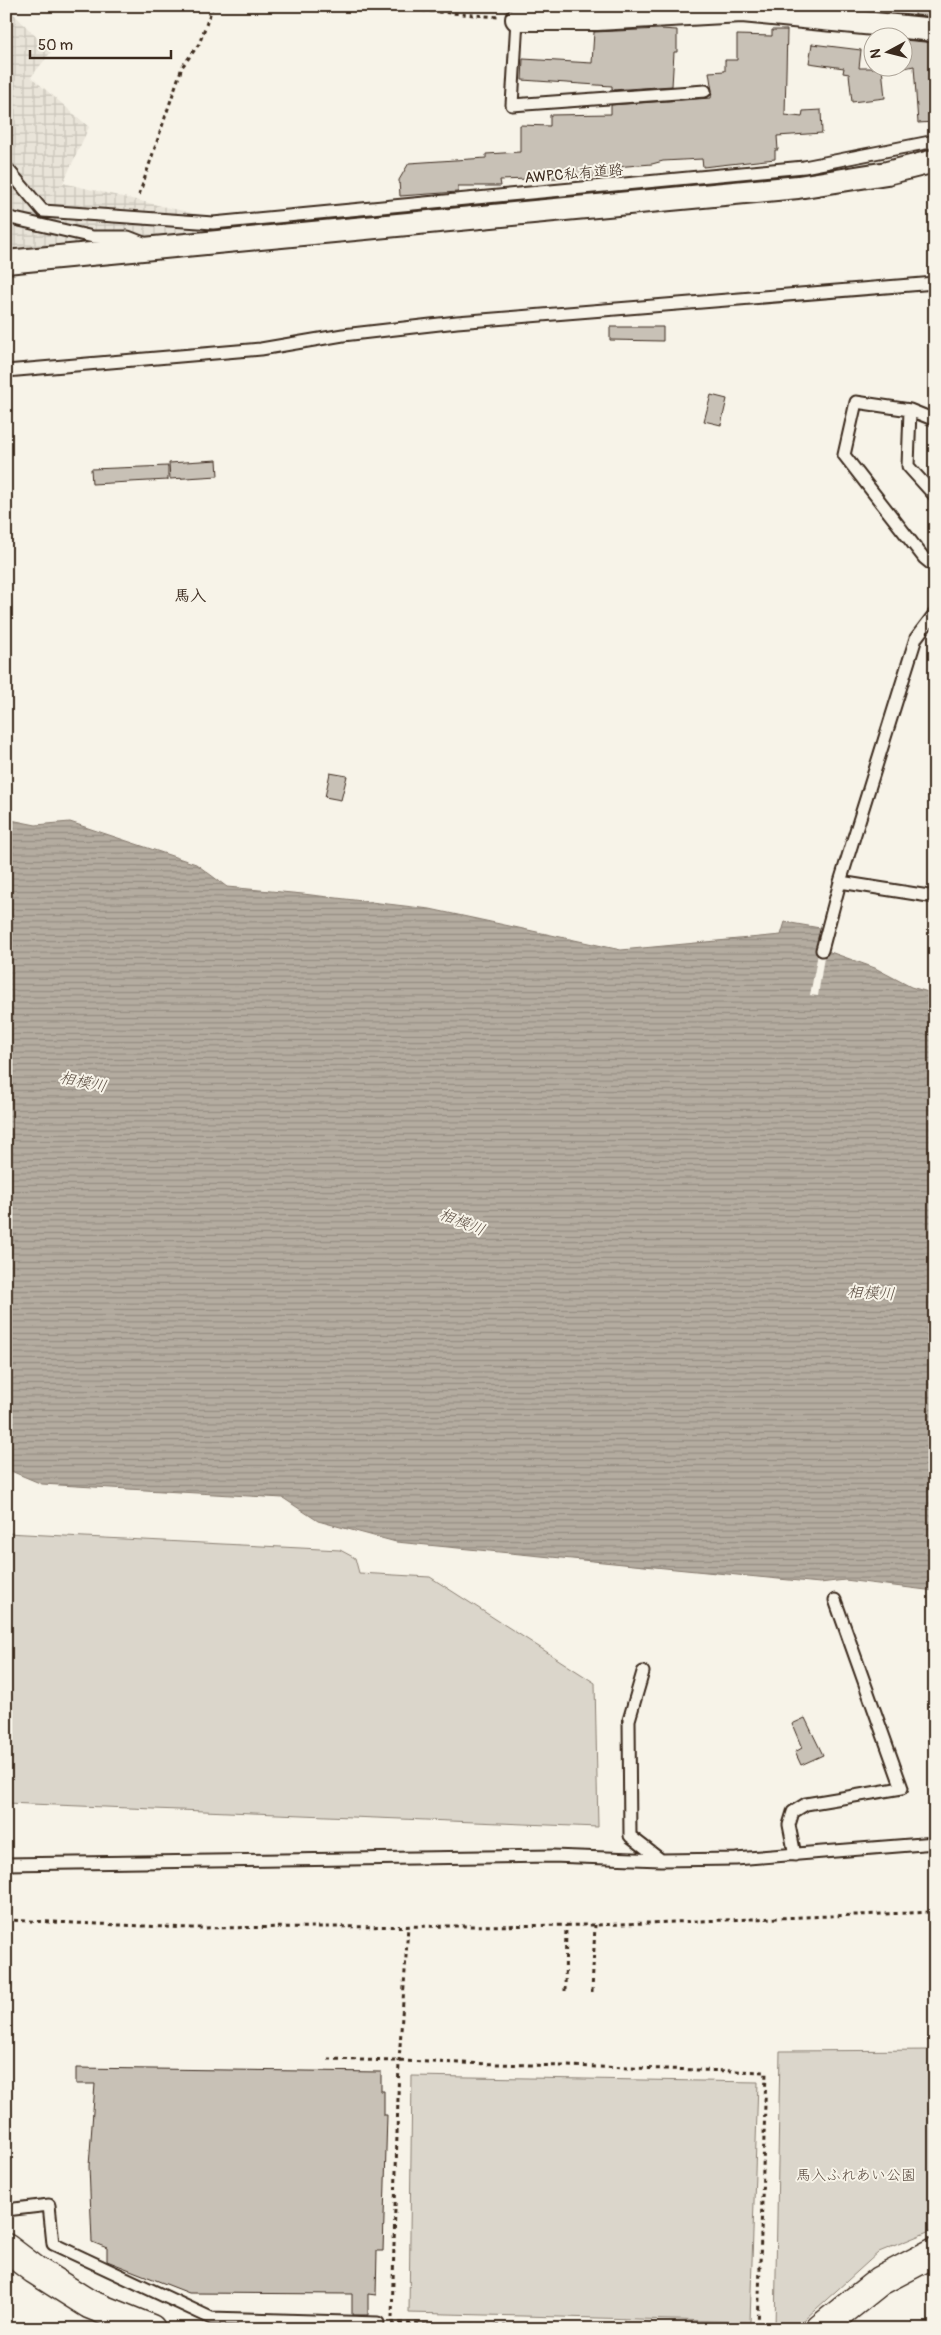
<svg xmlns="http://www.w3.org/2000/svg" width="941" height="2335" font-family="Pangolin,'Klee One',sans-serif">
<defs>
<pattern id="industrial-grid" width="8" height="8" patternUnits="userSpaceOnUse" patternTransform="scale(1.25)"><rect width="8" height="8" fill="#e9e4d9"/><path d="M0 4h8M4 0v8" fill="none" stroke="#c9c4ba"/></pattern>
<pattern id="water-rules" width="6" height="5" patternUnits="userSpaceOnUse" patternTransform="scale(1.25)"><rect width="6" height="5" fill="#b4aca0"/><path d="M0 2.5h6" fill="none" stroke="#948c82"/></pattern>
</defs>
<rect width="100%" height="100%" fill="#f7f3e8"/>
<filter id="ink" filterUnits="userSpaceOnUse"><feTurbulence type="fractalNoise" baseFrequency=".02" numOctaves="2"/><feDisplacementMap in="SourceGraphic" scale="10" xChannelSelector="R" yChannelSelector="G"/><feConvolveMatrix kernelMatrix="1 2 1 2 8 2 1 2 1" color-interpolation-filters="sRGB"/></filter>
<g filter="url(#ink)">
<path fill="url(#industrial-grid)" d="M6,6L51,52L31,77L89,127L63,183L213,218L214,232L6,251Z"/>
<path fill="#dbd6cb" stroke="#8b8074" d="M6,1533L340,1550L355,1558L359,1573L430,1577L595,1683L598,1827L6,1803Z
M935,2050V2229L879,2252L794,2329H775L780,2051Z
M412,2076L758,2082L750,2322L409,2313Z"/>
<path fill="url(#water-rules)" stroke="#84786c" d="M6,819L36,825L70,822L196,864L227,887L303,894L430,909L621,950L781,935L785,922L820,928L819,948L875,968L911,987L935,994V1591L845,1580L820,1583L396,1542L318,1521L283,1498L42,1484L6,1469Z"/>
<path fill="#f7f3e8" d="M819,948L825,950L818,996L810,995Z"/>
<path fill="#c8c1b6" stroke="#3b2a1e" d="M915,6H935V17L915,15Z
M661,29L677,30V52H674L672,86L612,90V86L522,80L523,59L592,63L594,32Z
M772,30H787L785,115L802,117L803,111L821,110L822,133L777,136L778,150H775V159L703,167L702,159L663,161L652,164L615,167V176L500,180L501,186H458V192L400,196L399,180L409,163L486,158V154L520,152V125L550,126V115L611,114V105L711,98L712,91L709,72L725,71V60H737V35L772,36Z
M904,40L935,43V122L918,123L914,66L904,68Z
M812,44L861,50L859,68H882L885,98L852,102L849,74L843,73L844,68L809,63Z
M610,327H663V341L610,340Z
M711,395L727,399L721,425L704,421Z
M217,460L218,476L170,479L169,463Z
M168,466V480L92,484L91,469Z
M330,773L347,776L341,800L325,797Z
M805,1718L823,1755L801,1765L795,1752L802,1748L792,1724Z
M76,2068L381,2072V2091H384V2115H387L383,2251H377L376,2295L368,2294V2315H352V2294L189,2293L107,2261V2248L92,2242L89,2166L95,2084H76Z"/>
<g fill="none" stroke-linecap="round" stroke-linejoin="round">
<g stroke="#3b2a1e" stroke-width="15">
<path id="service" d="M517,19L512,105L705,91
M6,167L43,211L213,223L804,167L935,141
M6,217L93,237H128L146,244
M6,371L261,349L343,335L457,322L935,283
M910,410L908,466L935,496
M935,420L910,410L856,402L844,455L924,558L935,567
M840,882L935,897
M822,950L840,882L916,638L935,613
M643,1672L629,1720L630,1836L661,1860
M795,1855L789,1825L793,1812L806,1804L902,1788L835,1600
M6,1864L552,1856L661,1860L736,1859L935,1843
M6,2210L49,2205L53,2244L211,2318L378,2323"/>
</g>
<g stroke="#3b2a1e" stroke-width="26">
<path id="minor" d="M517,19H597L742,11L935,30
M6,262L798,187L887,173L935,161"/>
</g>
<g stroke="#3b2a1e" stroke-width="31">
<path id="tertiary" d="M6,2248L35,2270L89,2304L151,2329
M820,2329L880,2281L935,2252"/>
</g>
<path stroke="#3b2a1e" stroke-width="3" stroke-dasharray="4 4" stroke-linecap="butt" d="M366,6L499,17
M139,195L182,67L199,44L213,6
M6,1920L189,1928L595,1925L935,1912
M565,1991L566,1925
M592,1992L595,1925
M328,2059L766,2072L758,2329
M392,2318L399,2061L408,1926
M391,2323L618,2329"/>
<use href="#service" stroke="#f7f3e8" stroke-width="11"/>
<use href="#minor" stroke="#f7f3e8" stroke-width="22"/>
<use href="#tertiary" stroke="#f7f3e8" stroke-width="28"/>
</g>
</g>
<g text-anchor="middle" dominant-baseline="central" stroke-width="4" stroke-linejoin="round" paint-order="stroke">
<g font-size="15" fill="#3b2a1e" stroke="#f7f3e8">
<text transform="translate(574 174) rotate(-5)">AWPC私有道路</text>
</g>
<g font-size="15" fill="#5b4c41" stroke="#f7f3e8">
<text x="856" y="2175">馬入ふれあい公園</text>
</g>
<g font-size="16" font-weight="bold" fill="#3b2a1e" stroke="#f7f3e8">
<text x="190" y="596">馬入</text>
</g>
<g font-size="16" font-style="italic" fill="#5f5145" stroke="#f7f3e8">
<text transform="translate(83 1082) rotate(12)">相模川</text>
<text transform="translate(462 1222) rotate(22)">相模川</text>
<text transform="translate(871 1293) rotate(3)">相模川</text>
</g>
</g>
<rect width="941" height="2335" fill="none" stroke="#f7f3e8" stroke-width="25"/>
<rect x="12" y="12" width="916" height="2310" fill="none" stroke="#3b2a1e" stroke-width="2" filter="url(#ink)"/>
<g transform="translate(888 52) rotate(263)"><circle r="24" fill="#f7f3e8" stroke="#aca397"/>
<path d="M0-4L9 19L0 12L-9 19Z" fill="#3b2a1e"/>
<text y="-8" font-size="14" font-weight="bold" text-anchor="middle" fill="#3b2a1e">N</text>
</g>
<path d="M30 50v8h141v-8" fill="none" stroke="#3b2a1e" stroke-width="2.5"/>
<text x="38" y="50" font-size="15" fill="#3b2a1e" stroke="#f7f3e8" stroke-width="4" paint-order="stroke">50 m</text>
</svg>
